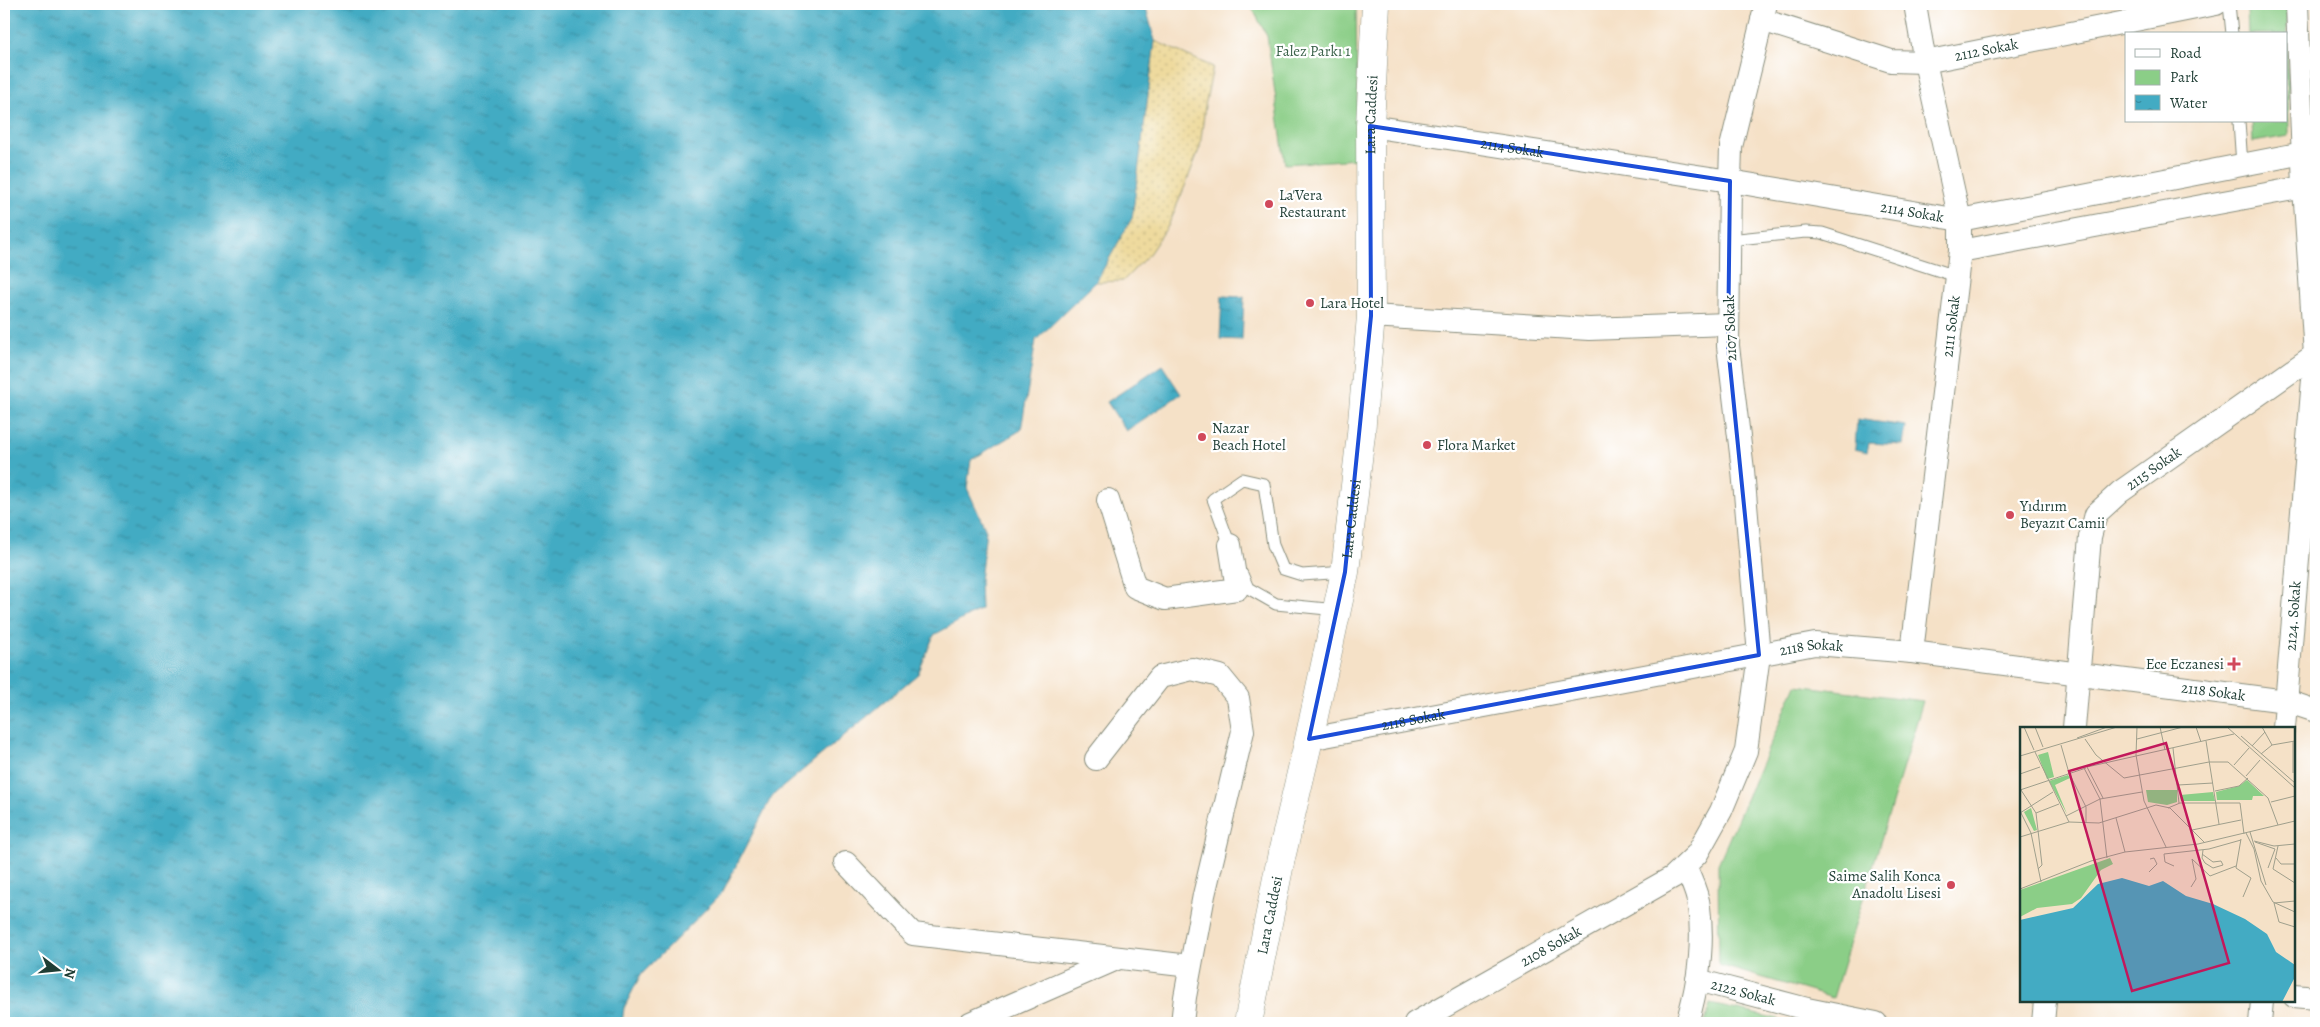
<svg xmlns="http://www.w3.org/2000/svg" width="2320" height="1027" font-family="Alegreya,serif">
<defs>
<pattern id="sand-dots" width="8" height="8" patternUnits="userSpaceOnUse" patternTransform="scale(1.25)"><rect width="8" height="8" fill="#eeda9e"/><path d="M2 2h.1M6 6h.1" fill="none" stroke="#ccbc89" stroke-width="1.8" stroke-linecap="round"/></pattern>
<pattern id="water-ripples" width="26" height="14" patternUnits="userSpaceOnUse" patternTransform="scale(1.25)"><rect width="26" height="14" fill="#43abc3"/><path d="M2 4q2-2 4 0t4 0M15 11q2-2 4 0t4 0" fill="none" stroke="#378c9f"/></pattern>
</defs>
<rect width="100%" height="100%" fill="#fff"/>
<filter id="ink" filterUnits="userSpaceOnUse"><feTurbulence type="fractalNoise" baseFrequency=".02" numOctaves="2"/><feDisplacementMap in="SourceGraphic" scale="10" xChannelSelector="R" yChannelSelector="G"/><feConvolveMatrix kernelMatrix="1 2 1 2 8 2 1 2 1" color-interpolation-filters="sRGB"/></filter>
<filter id="wash" filterUnits="userSpaceOnUse"><feTurbulence type="fractalNoise" baseFrequency=".0096" numOctaves="4" result="noise"/><feDisplacementMap in="SourceGraphic" scale="20" xChannelSelector="R" yChannelSelector="G"/><feGaussianBlur stdDeviation="1.12" result="paint"/><feColorMatrix in="noise" values="0 0 0 0 0 0 0 0 0 0 0 0 0 0 0 0 0 1.4 0 .05"/><feComposite in="paint" operator="in"/></filter>
<g filter="url(#wash)">
<rect width="100%" height="100%" fill="#f5e1c7"/>
<path fill="url(#sand-dots)" stroke="#868c69" d="M1155,41L1213,67L1205,106L1200,147L1185,186L1168,226L1149,254L1123,281L1096,282L1132,218Z"/>
<path fill="#8bce87" stroke="#55865e" d="M1250,4H1356L1358,159L1285,164L1267,36Z
M2287,4L2289,136L2253,142L2252,121H2286V34H2248L2247,9Z
M1796,685L1923,701L1833,998L1719,965L1718,864Z
M1710,1004L1779,1019L1778,1023H1705Z"/>
<path fill="url(#water-ripples)" stroke="#31747c" d="M4,4H1145L1155,41L1132,218L1096,282L1036,340L1021,430L971,460L967,488L986,530L980,581L981,609L934,635L918,674L772,796L722,893L640,976L624,1008L622,1023H4Z
M1222,296L1244,297L1242,340L1220,339Z
M1162,365L1181,394L1126,431L1107,402Z
M1857,419L1906,426L1903,445L1869,443L1867,452L1855,449Z"/>
</g>
<g filter="url(#ink)">
<g fill="none" stroke-linecap="round" stroke-linejoin="round">
<g stroke="#8a8f7e" stroke-width="13">
<path id="service" d="M2229,4L2232,34
M2239,121L2242,165
M1729,240L1806,232L1822,233L1956,276
M1231,548L1213,499L1242,479L1264,484L1273,545L1283,569L1302,575L1345,572
M1242,574L1248,588L1276,604L1337,610"/>
</g>
<g stroke="#8a8f7e" stroke-width="24">
<g id="minor">
<path d="M2297,4L2304,187"/>
<path id="s1" d="M1762,20L1891,61L1925,62L2216,4"/>
<path id="s2" d="M1370,126L1730,181L1960,220L2303,153"/>
<path d="M1960,251L2304,187L2315,355L2284,728"/>
<path d="M1371,316L1589,329L1728,324"/>
<path d="M1108,500L1135,587L1165,599L1237,589L1230,545"/>
<path id="s3" d="M1912,652L1960,251V220L1925,62L1915,4"/>
<path id="s4" d="M2074,728L2090,537L2096,514L2120,492L2316,354"/>
<path id="s5" d="M1309,739L1815,644L1912,652L2286,701L2316,711"/>
<path d="M1096,759L1160,677L1192,669L1220,676L1238,698L1243,731L1204,895L1185,997L1182,1023"/>
<path d="M846,863L913,934L1190,966"/>
<path d="M1685,866C1690,879 1698,893 1699,907C1704,945 1698,986 1687,1023"/>
<path id="s6" d="M1697,980L1807,1009L1876,1023"/>
<path d="M2294,996L2316,998"/>
<path d="M970,1023L1119,958"/>
<path id="s7" d="M1415,1023L1673,877L1697,854L1721,811L1746,751L1759,655L1743,470L1728,346L1730,181L1731,147L1766,4"/>
<path d="M2043,1023L2045,1001"/>
<path d="M2260,1023L2262,1001"/>
</g>
</g>
<g stroke="#8a8f7e" stroke-width="29">
<g id="tertiary">
<path id="s8" d="M1248,1023L1281,858L1309,739L1345,572L1361,434L1371,316L1370,126L1376,4"/>
</g>
</g>
<use href="#service" stroke="#fff" stroke-width="11"/>
<use href="#minor" stroke="#fff" stroke-width="22"/>
<use href="#tertiary" stroke="#fff" stroke-width="28"/>
</g>
</g>
<path fill="none" stroke="#1d4ed8" stroke-width="4" stroke-linejoin="round" d="M1370,126L1730,181L1728,346L1759,655L1309,739L1345,572L1371,316Z"/>
<g fill="#d1495b" stroke="#fff" stroke-width="2">
<circle cx="1269" cy="204" r="5"/>
<circle cx="1310" cy="303" r="5"/>
<circle cx="1202" cy="437" r="5"/>
<circle cx="1427" cy="445" r="5"/>
<circle cx="2010" cy="515" r="5"/>
<path d="M2231.5 656.5h5v5h5v5h-5v5h-5v-5h-5v-5h5z"/>
<circle cx="1951" cy="885" r="5"/>
</g>
<g text-anchor="middle" dominant-baseline="central" stroke-width="4.5" stroke-linejoin="round" paint-order="stroke">
<g font-size="15" fill="#1f3d34" stroke="#fff">
<text stroke="none"><textPath href="#s1" startOffset="232">2112 Sokak</textPath></text>
<text stroke="none"><textPath href="#s8" startOffset="920">Lara Caddesi</textPath></text>
<text stroke="none"><textPath href="#s2" startOffset="144">2114 Sokak</textPath></text>
<text stroke="none"><textPath href="#s2" startOffset="549">2114 Sokak</textPath></text>
<text stroke="none"><textPath href="#s3" startOffset="328">2111 Sokak</textPath></text>
<text transform="translate(1730 328) rotate(-92)">2107 Sokak</text>
<text stroke="none"><textPath href="#s4" startOffset="289">2115 Sokak</textPath></text>
<text stroke="none"><textPath href="#s8" startOffset="515">Lara Caddesi</textPath></text>
<text transform="translate(2293 616) rotate(-86)">2124. Sokak</text>
<text stroke="none"><textPath href="#s5" startOffset="511">2118 Sokak</textPath></text>
<text stroke="none"><textPath href="#s5" startOffset="916">2118 Sokak</textPath></text>
<text stroke="none"><textPath href="#s5" startOffset="106">2118 Sokak</textPath></text>
<text stroke="none"><textPath href="#s8" startOffset="110">Lara Caddesi</textPath></text>
<text stroke="none"><textPath href="#s7" startOffset="156">2108 Sokak</textPath></text>
<text stroke="none"><textPath href="#s6" startOffset="48">2122 Sokak</textPath></text>
</g>
<g font-size="15" fill="#3a6149" stroke="#fff">
<text x="1313" y="51">Falez Parkı 1</text>
</g>
<g font-size="15" fill="#1f3d34" stroke="#fff" text-anchor="start">
<text x="1279" y="195">La'Vera<tspan x="1279" dy="17">Restaurant</tspan></text>
<text x="1320" y="303">Lara Hotel</text>
<text x="1212" y="428">Nazar<tspan x="1212" dy="17">Beach Hotel</tspan></text>
<text x="1437" y="445">Flora Market</text>
<text x="2020" y="506">Yıdırım<tspan x="2020" dy="17">Beyazıt Camii</tspan></text>
<text x="2224" y="664" text-anchor="end">Ece Eczanesi</text>
<text x="1941" y="876" text-anchor="end">Saime Salih Konca<tspan x="1941" dy="17">Anadolu Lisesi</tspan></text>
</g>
</g>
<g transform="translate(2020 727)">
<rect width="275" height="275" fill="#f5e1c7"/>
<path d="M28,25L34,50L27,52L18,28ZM48,48L50,51L35,58L47,87L29,54ZM227,53L244,69H233L232,73H197L196,65L219,59ZM126,63H157V75L147,78L128,75ZM193,65L195,74H161L160,68ZM11,81L17,103L14,104L4,85ZM90,131L93,137L81,143L61,171L52,177L17,181L0,190V163Z" fill="#8bce87"/>
<path d="M102,151L129,159L143,154L166,169L193,177L225,192L247,207L256,225L275,238V250L262,275H0V193L53,181L78,157Z" fill="#43abc3"/>
<path fill="none" stroke="#9f9f8c" stroke-width="1" d="M4,0L14,23M15,0L23,20M117,0L116,28L124,74L146,120M140,0L145,23M176,0L181,15M207,0L275,61M242,0L252,18M221,9L275,56M57,11L87,0M65,12L76,28L104,51L189,35H208L248,71L258,98M117,12L163,0M186,14L199,97M273,15V46M41,18L49,46L66,80V96M232,19L245,5M153,21L159,76M15,25L49,95M241,27L252,18L275,14M0,29L97,0M214,38L229,21M64,41L80,72L87,131M0,47L20,40M226,49L240,33M158,58L193,56M0,63L66,41M1,63L16,86L22,138L18,142M195,64L219,59L228,51M83,71L67,40L214,7M251,75L275,69M148,81L160,76H220L224,107M0,84L11,106L21,155M0,86L33,65M16,86L39,77M46,89L80,72L122,65M96,91L105,125M172,103L221,93M230,105L246,158M226,106L234,122L241,154L253,175L275,185M0,110L49,95L79,96L136,78L150,81L185,116M221,112L216,141L231,151L223,170M234,114L254,119L275,117M235,115L255,122L248,141M258,119L253,142L275,156M182,127L193,135L201,134L203,138L193,141L185,136L182,131L183,123M256,131L261,137H275M172,132L190,149L216,139M154,139L145,135L144,127L189,122L221,113M129,145L137,137L134,131L130,132M171,160L176,152L172,132M0,162L71,134L105,125L178,117L275,94M275,174L254,176L259,195L275,200"/>
<path fill="#c2185b" fill-opacity="0.15" stroke="#c2185b" stroke-width="2.5" d="M146,16L209,236L112,264L49,44Z"/>
<rect width="275" height="275" fill="none" stroke="#1f3d34" stroke-width="2.5"/>
</g>
<rect width="2320" height="1027" fill="none" stroke="#fff" stroke-width="20"/>
<rect x="2125" y="32" width="162" height="90" fill="#ffffff" stroke="#a5b1ae"/>
<rect x="2135" y="49" width="25" height="8" fill="#ffffff" stroke="#a5b1ae"/>
<text x="2170" y="58" font-size="15" fill="#1f3d34">Road</text>
<rect x="2135" y="70" width="25" height="15" fill="#8bce87" stroke="#a5b1ae"/>
<text x="2170" y="82" font-size="15" fill="#1f3d34">Park</text>
<rect x="2135" y="95" width="25" height="15" fill="url(#water-ripples)" stroke="#a5b1ae"/>
<text x="2170" y="108" font-size="15" fill="#1f3d34">Water</text>
<g transform="translate(58 970) rotate(106)" stroke="#ffffff" stroke-width="4" paint-order="stroke">
<path d="M0-4L9 19L0 12L-9 19Z" fill="#1f3d34"/>
<text y="-8" font-size="14" font-weight="bold" text-anchor="middle" fill="#1f3d34">N</text>
</g>
</svg>
